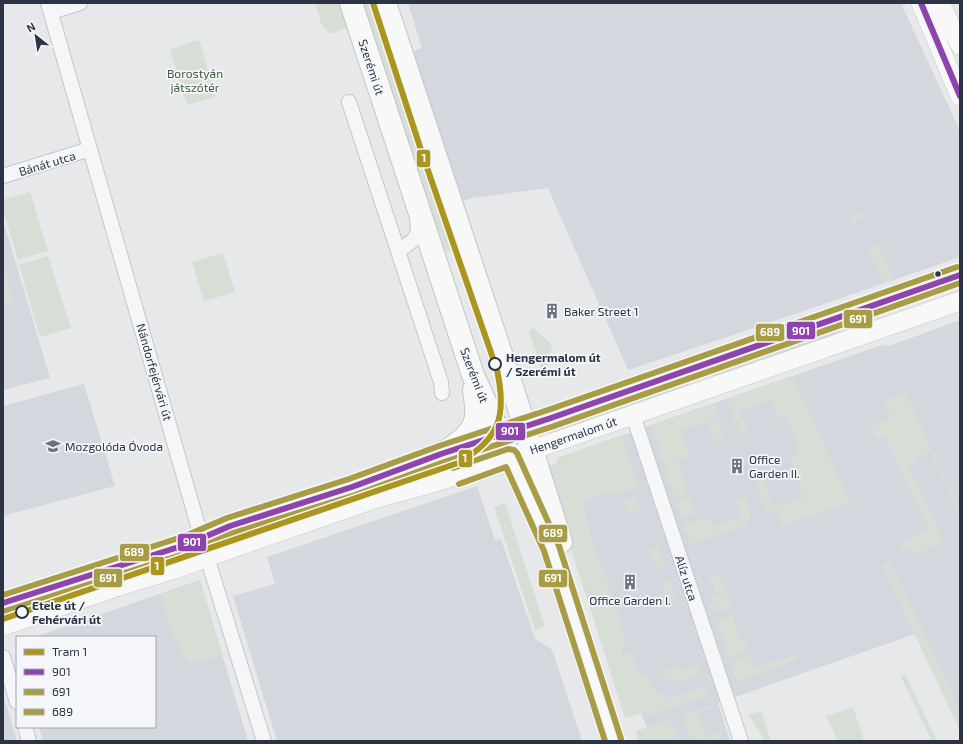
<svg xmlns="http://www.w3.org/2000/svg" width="963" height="744" font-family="'Exo 2',sans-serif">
<rect width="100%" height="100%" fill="#e6e8ea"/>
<path fill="#d4d7dd" d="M408,3H901L960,131V257L786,317L628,370L548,188L472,198L462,201L411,52L422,48Z
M3,220L50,378L3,390Z
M960,320V728L915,634L718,703L730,741H651L557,461L651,425L882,345L889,346Z
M84,384L115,486L3,516V406Z
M477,486L495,540L501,539L534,636L538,641L550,648L553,652L582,741H277L233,596L275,584L267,557Z
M200,580L248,741H43L39,727H155V637H35Z
M3,694L17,741H3Z"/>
<path fill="#d6ded6" d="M315,3H339L347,28L330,34L321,23Z
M359,3H377L458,246L453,247L421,157L452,250L446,252L419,157L445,250L441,252Z
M199,40L216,97L187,105L170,49Z
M30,192L48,251L18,260L3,210V200Z
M860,212L864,217L855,221L867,248L877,243L895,280L885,283L850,217Z
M223,253L235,292L204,301L192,262Z
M48,256L71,328L40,337L19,265Z
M3,267L14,304L3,307Z
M891,309L890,311L848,325L830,337L714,377H712L709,371Z
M533,328L549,342L552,346L545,371L542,370L529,332Z
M793,376L804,402L851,503L782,526L778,514C762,514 761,498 757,486L763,475L774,507L803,498L791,457L800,455L790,424H789L786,416L778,419L772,401L740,411L747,430L744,432L745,436L742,437L739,429L741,428L739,422L734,423L731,415L735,414L731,404L728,405L726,400Z
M688,378L690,381L688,386L550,437L548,430L550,429L626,403L646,391Z
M905,392L960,510V515L930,452L914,460L916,463L908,467L944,541L915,555L911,547L903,552L901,547L903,542L929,529L884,435L876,439L871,427L891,417L884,402Z
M716,403L718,408L715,410L718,419H721L723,426L720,428L725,442L723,443L720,440L715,441L708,422L681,430L690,456L677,460L687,493L675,497L651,425Z
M622,435L639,486L618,494L607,492L599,494L583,506L591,531H589L599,561L600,560L621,622L619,623L627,645L619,647L623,658L630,651L631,652L639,676L643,674L644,677L648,676C660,710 680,695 705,686L709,695L648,715L642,713L625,718L545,467L559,462L557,458Z
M427,466L430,475L239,539L236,531Z
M636,496L640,509L628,513L624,500Z
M689,497L695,515L682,519L677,501Z
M745,498C749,508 754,518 744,526L690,544L684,523L709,519L713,527L742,517L737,500Z
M505,503L545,627L535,630L494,507Z
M658,546L665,567L657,570L649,549Z
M890,561L960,709V731L882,565Z
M719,574L731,607L719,612L713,608L711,604L715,603L713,596L720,594V592L715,593L714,588L715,587L714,583L709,584L707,581Z
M669,579L676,600L668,603L661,582Z
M200,580L222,655C212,658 201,661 191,663C178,658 165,608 161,594Z
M734,615L735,617L733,618L741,641H745L748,651L730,657L719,625L722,619Z
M749,654L754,668L798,654L797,659L793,661L737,681L731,661Z
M698,664L701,673C687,678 671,688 661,672L677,666L679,670Z
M905,674L937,741H932L901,677Z
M712,705L713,708L698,713L706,737L721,732L723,738L715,741H698L697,739L688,734C685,728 682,721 685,714Z
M853,707L864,741H838L826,716Z
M761,711L771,741H765L750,717L749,718L748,715Z
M671,720L678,737L676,741H638L636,731Z"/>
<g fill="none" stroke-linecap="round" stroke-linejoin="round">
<g stroke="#c4c6c8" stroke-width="16">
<path id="minor" d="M48,3L207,557L264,741
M51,12L80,3
M349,102L441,382L442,393
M3,176L90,149
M398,251C413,240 420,240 417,219
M633,415L741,741
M3,657L17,702
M25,727L29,741"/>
</g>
<g stroke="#c4c6c8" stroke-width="20">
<path id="secondary" d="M921,3L960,96
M940,3L960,45
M3,603L188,544L230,526L280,509L352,487L441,454L551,418L640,386L960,275
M3,626L113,588L175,569L207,557L377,498L436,482L492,464L960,301"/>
</g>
<g stroke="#c2c5c8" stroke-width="24">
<path id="primary" d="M351,3L473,375L551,548L613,741
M385,3L516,399L561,542
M441,454C455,445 472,436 476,418C477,409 475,398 474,389"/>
</g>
<use href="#minor" stroke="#f5f6f7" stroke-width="14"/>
<use href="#secondary" stroke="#f8f8f8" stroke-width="19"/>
<use href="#primary" stroke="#f8f8f8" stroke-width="22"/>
<g stroke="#f4f6f9" stroke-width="9">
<path id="bus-1" d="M921,3L960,96
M3,603L188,544L230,526L352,487L441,454L551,418L960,275"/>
</g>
<g stroke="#f4f6f9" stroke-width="9">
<path id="bus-2" d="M459,484L506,467L544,551L605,741
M5,611L190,552L233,533L355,495L444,462L554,426L960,283"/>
</g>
<g stroke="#f4f6f9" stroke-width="9">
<path id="bus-3" d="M453,468L508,449L514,450L517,453L559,546L621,739
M3,595L185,536L227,518L349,479L439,446L548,410L957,267"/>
</g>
<use href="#bus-1" stroke="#8e44ad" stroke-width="6"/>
<use href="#bus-2" stroke="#a89c44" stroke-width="6"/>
<use href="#bus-3" stroke="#a89c44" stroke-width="6"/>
<g stroke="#f4f6f9" stroke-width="9">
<path id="tram-1" d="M3,619L458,463C500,439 507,416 497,370L423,156L373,3"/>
</g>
<use href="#tram-1" stroke="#aa961c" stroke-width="6"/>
</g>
<defs>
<g id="building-bare" transform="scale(1.2)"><path d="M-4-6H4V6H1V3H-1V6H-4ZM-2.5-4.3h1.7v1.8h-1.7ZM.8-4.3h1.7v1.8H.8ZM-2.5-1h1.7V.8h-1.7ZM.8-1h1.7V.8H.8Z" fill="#6c737f" stroke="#f4f6f9" stroke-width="2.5" paint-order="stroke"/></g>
<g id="school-bare" transform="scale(1.2)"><path d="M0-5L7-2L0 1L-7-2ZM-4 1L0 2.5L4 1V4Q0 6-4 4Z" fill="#6c737f" stroke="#f4f6f9" stroke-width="2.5" paint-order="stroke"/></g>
</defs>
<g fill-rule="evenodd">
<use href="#building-bare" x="552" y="311"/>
<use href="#school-bare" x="53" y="446"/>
<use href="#building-bare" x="737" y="466"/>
<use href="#building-bare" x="630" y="582"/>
</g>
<circle fill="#2b3445" stroke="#f4f6f9" stroke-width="1.5" cx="938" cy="274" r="3.5"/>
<g fill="#f4f6f9" stroke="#2b3445" stroke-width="2">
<circle cx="495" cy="364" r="6"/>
<circle cx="22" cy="612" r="6"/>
</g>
<g text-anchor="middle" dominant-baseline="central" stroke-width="3.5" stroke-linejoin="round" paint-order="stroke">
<g font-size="12" fill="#2b3445" stroke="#f4f6f9">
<text transform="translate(372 67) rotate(72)">Szerémi út</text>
<text transform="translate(47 163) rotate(-17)">Bánát utca</text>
<text transform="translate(155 372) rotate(74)">Nándorfejérvári út</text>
<text transform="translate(475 375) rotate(69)">Szerémi út</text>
<text transform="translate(573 435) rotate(-19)">Hengermalom út</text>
<text transform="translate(687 578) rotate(72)">Alíz utca</text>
</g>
<g font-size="12" fill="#3f6138" stroke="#f4f6f9">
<text x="195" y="73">Borostyán<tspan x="195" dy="14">játszótér</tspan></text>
</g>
<g font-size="12" fill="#2b3445" stroke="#f4f6f9" text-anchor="start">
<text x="564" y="311">Baker Street 1</text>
<text x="65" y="446">Mozgolóda Óvoda</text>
<text x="749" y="459">Office<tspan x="749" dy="14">Garden II.</tspan></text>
<text x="630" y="600" text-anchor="middle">Office Garden I.</text>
</g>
<g font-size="12" font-weight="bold" fill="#2b3445" stroke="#f4f6f9" text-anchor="start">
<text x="506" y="357">Hengermalom út<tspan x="506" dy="14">/ Szerémi út</tspan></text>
<text x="32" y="605">Etele út /<tspan x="32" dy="14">Fehérvári út</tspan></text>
</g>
</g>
<g stroke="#f4f6f9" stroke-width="1.5">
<rect x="416" y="149" width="15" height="19" rx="4" fill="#aa961c"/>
<rect x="843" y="309" width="30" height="20" rx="4" fill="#a89c44"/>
<rect x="786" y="321" width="30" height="19" rx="4" fill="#8e44ad"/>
<rect x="755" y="323" width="30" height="19" rx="4" fill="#a89c44"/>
<rect x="495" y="422" width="31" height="19" rx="4" fill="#8e44ad"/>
<rect x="458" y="449" width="15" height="19" rx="4" fill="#aa961c"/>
<rect x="538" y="524" width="30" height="19" rx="4" fill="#a89c44"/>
<rect x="177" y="533" width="30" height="19" rx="4" fill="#8e44ad"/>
<rect x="119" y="543" width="31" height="19" rx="4" fill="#a89c44"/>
<rect x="150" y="556" width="15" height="20" rx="4" fill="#aa961c"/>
<rect x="93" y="568" width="30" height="20" rx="4" fill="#a89c44"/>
<rect x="538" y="569" width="30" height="19" rx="4" fill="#a89c44"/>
</g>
<g font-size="11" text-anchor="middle" font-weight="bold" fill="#fff">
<text x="424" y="162">1</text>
<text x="858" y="323">691</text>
<text x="801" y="335">901</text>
<text x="770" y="336">689</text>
<text x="510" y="435">901</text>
<text x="465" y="462">1</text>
<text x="553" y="537">689</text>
<text x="192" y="546">901</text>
<text x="134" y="556">689</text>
<text x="157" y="570">1</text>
<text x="108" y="582">691</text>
<text x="553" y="582">691</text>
</g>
<rect width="963" height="744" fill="none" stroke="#2b3445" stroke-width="8"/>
<rect x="16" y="636" width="140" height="92" fill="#f4f6f9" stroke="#a4a8b1"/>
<rect x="24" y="649" width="20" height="6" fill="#aa961c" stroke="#a4a8b1"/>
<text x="52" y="656" font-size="12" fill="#2b3445">Tram 1</text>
<rect x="24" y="669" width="20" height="6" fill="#8e44ad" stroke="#a4a8b1"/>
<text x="52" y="676" font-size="12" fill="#2b3445">901</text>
<rect x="24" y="689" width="20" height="6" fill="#a89c44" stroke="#a4a8b1"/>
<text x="52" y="696" font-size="12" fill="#2b3445">691</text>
<rect x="24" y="709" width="20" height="6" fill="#a89c44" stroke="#a4a8b1"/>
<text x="52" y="716" font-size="12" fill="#2b3445">689</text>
<g transform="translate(36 36) rotate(330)" stroke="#f4f6f9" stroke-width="3" paint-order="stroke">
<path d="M0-3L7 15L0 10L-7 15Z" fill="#2b3445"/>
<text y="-6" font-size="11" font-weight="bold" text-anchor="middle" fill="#2b3445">N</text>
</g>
</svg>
